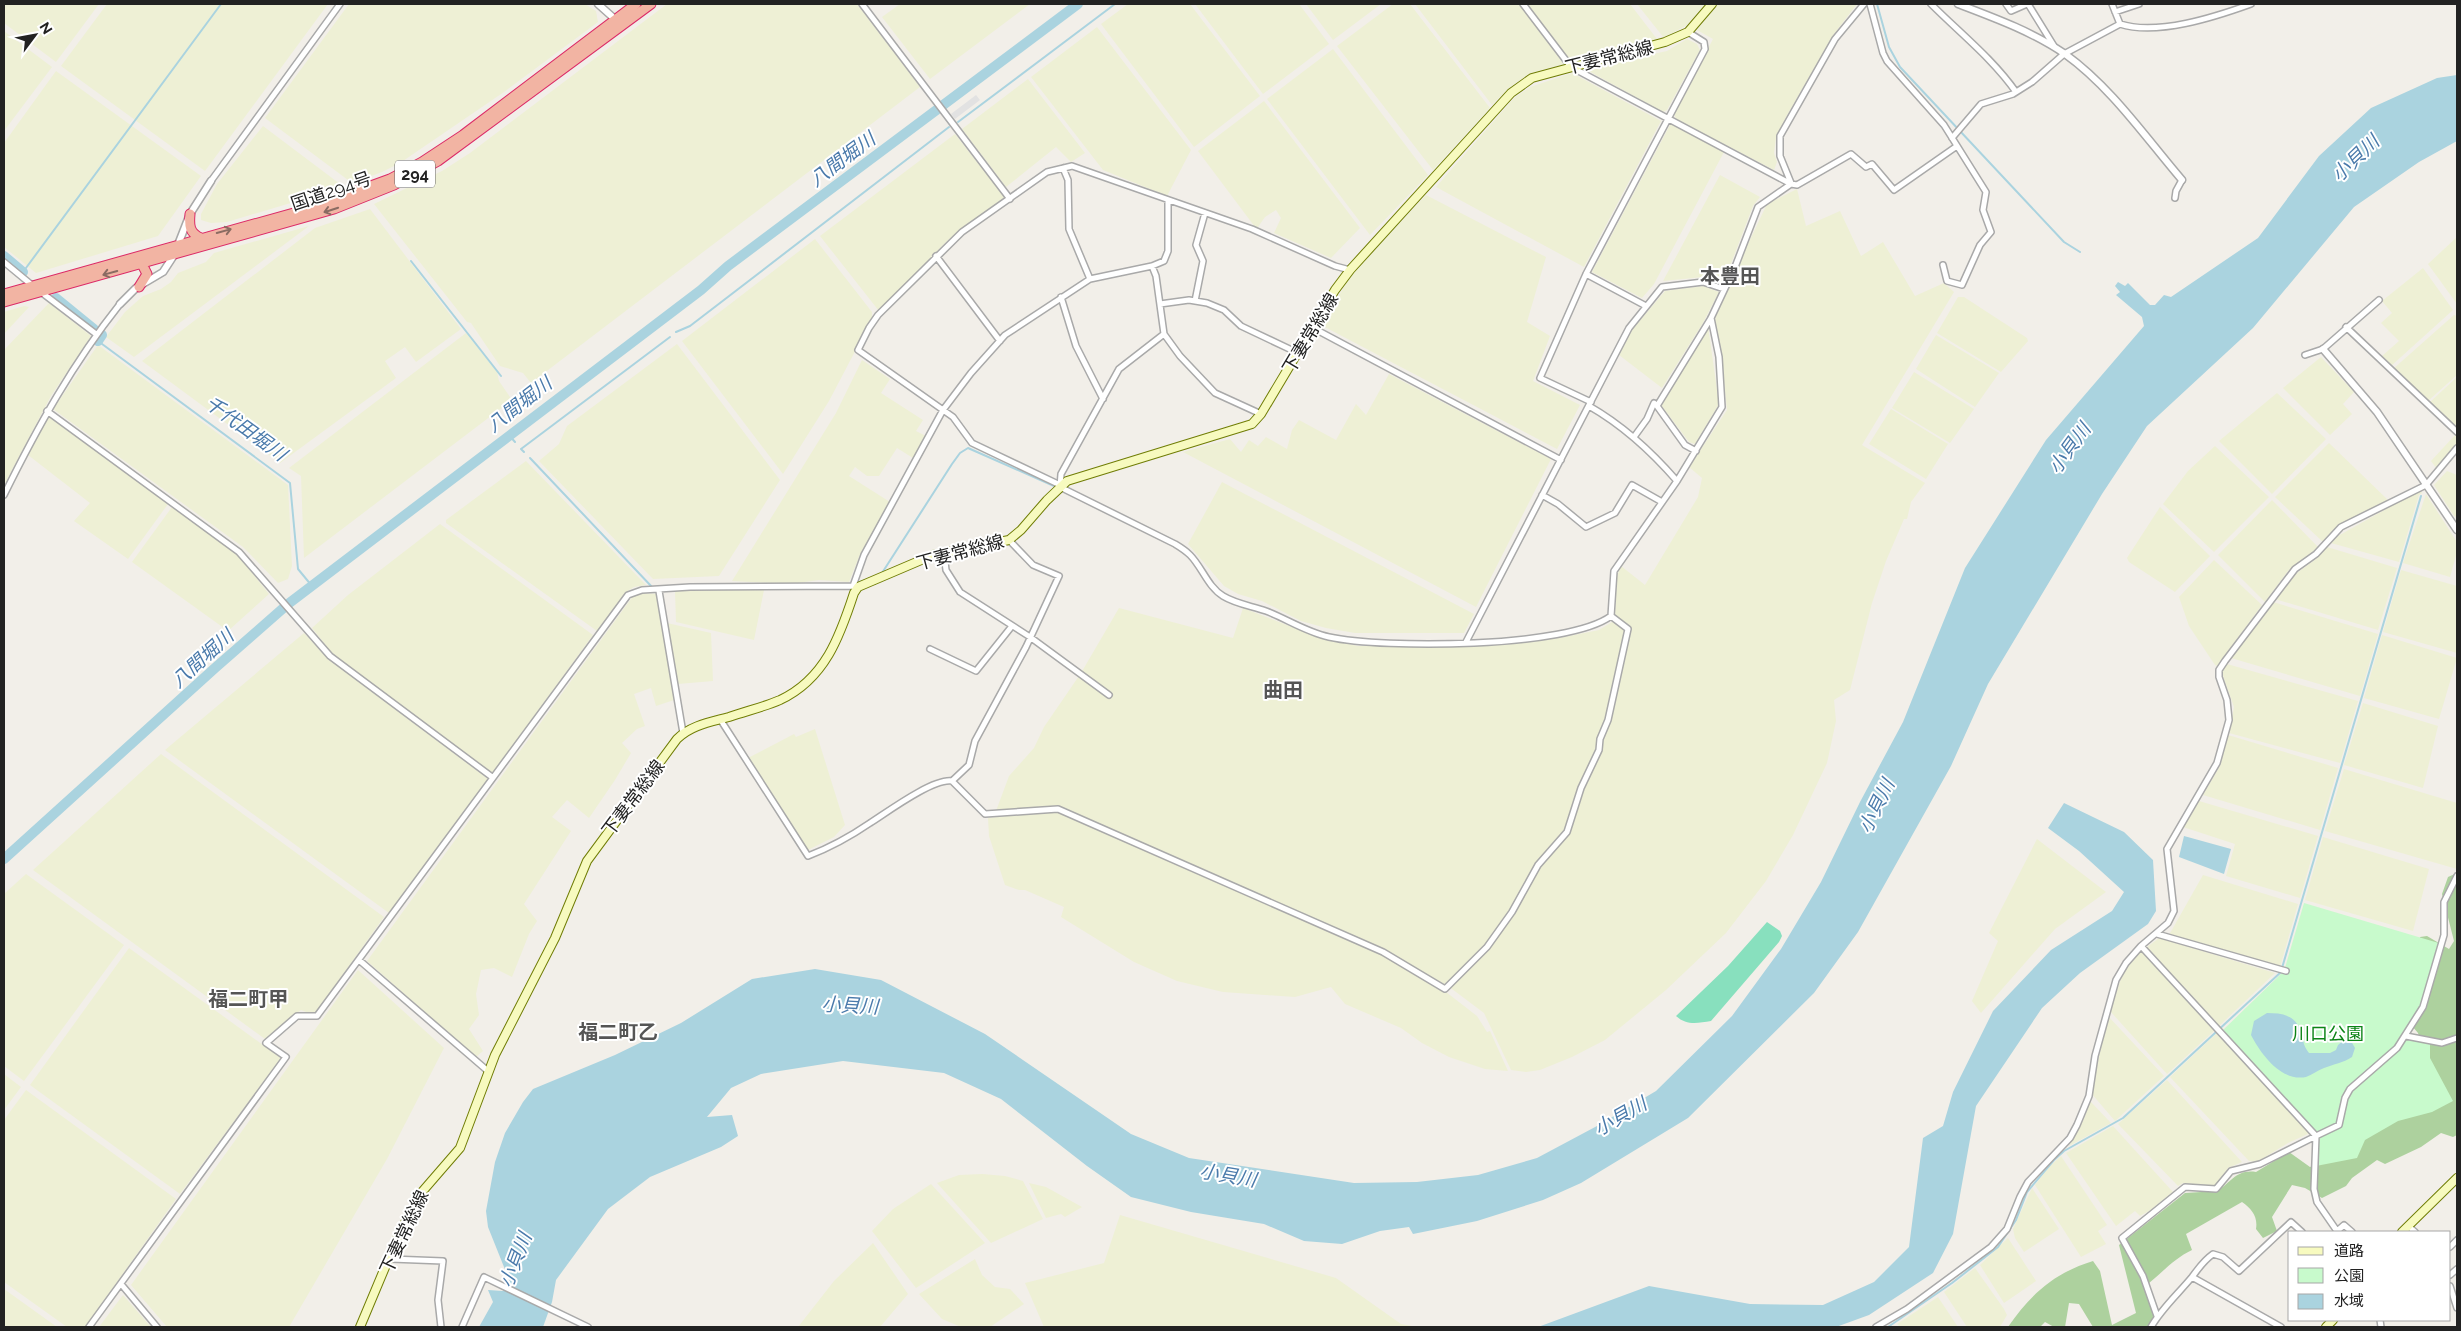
<svg xmlns="http://www.w3.org/2000/svg" width="2461" height="1331" font-family="Raleway,'Noto Sans JP',sans-serif">
<rect width="100%" height="100%" fill="#f2efe9"/>
<path fill="#eef0d5" d="M4,4H99L56,62L4,23Z
M107,4H328L205,171L61,66Z
M349,4H585L596,11L598,22L504,92L400,163L382,172L352,183L265,118Z
M667,4H857L920,87L531,383L523,373L500,366L471,323L467,322L374,204L442,171L470,153Z
M900,4H1030L930,79L882,17Z
M1128,4H1190L1260,96L1194,147L1101,24Z
M1195,4H1299L1329,44L1263,94Z
M1306,4H1381L1333,40Z
M1393,4H1410L1490,108L1433,170L1337,46Z
M1415,4H1519L1565,64L1529,74L1509,88L1492,105Z
M1527,4H1630L1657,39L1571,62Z
M1637,4H1705L1687,25L1664,38Z
M1717,4H1857L1834,34L1786,117L1776,138L1774,153L1777,162L1774,170L1676,119L1674,114L1713,39L1697,30Z
M1097,27L1191,150L1167,196L1103,170L1031,77Z
M4,31L52,67L4,131Z
M1687,39L1697,44L1700,50L1667,110L1663,112L1585,69L1667,51Z
M1333,49L1428,175L1370,235L1267,99Z
M56,71L201,176L158,236L36,273L4,247V143Z
M1572,73L1661,121L1584,267L1436,187L1514,98L1530,87Z
M1028,79L1085,153L1071,162L1056,147L1006,187L962,129Z
M1264,101L1360,228L1331,258L1274,233L1281,218L1276,210L1265,217L1258,227H1255L1198,151Z
M1671,123L1724,152L1654,284L1642,298L1592,272Z
M263,126L344,187L227,222L211,223L201,220V214L217,184Z
M955,134L1006,199L948,240L879,311L820,236Z
M1720,175L1760,197L1753,206L1724,282L1720,283L1703,277L1663,281Z
M1797,189L1806,226L1840,211L1861,256L1883,242L1915,296L1944,283L1954,292L1862,445L1925,483L1911,502L1907,519H1904L1886,561L1872,603L1850,690L1834,700L1836,721L1827,763L1793,835L1766,881L1726,933L1666,990L1605,1040L1572,1057L1540,1070L1526,1072L1511,1070L1484,1013L1448,986L1385,951L1062,807L996,811L1009,776L1034,748L1044,727L1081,673L1119,608L1233,638L1243,608L1321,638L1358,646H1469L1514,643L1559,638L1599,630L1612,622L1615,615L1617,576L1621,566L1645,585L1698,497L1702,478L1689,467L1727,410L1721,353L1715,321L1717,309L1767,204Z
M1426,195L1546,257L1527,322L1550,336L1533,381L1580,405L1557,449L1321,325L1352,274Z
M370,209L461,329L416,362L405,347L385,361L396,378L280,463L142,361L315,228Z
M309,226L134,357L106,337L125,312L143,296L161,289L171,282L178,273L206,262L214,253Z
M2457,237V304L2428,264Z
M815,239L872,312V319L829,401L783,474L682,341Z
M2423,268L2453,310L2391,366L2382,356L2399,341L2381,323L2392,313L2382,301Z
M1703,286L1719,292L1703,323L1662,388L1619,355L1632,330L1665,291Z
M1958,297H1964L2027,338L2028,341L2001,372L1937,333Z
M49,303L91,336L51,396L4,485V350Z
M24,306L29,307L4,334V312Z
M2454,315L2457,316V375L2428,401L2393,369Z
M1708,326L1719,404L1695,444L1689,442L1661,405Z
M466,333L497,372L499,381L512,400L304,558L301,476L289,468Z
M1936,335L1999,373L1975,407L1916,369Z
M677,344L780,480L719,576L653,579L539,461L559,444L567,426Z
M98,345L288,485L292,566L288,579L278,583L243,547L53,409Z
M2321,357L2354,392L2343,404L2352,414L2330,435L2283,388Z
M862,360L890,379L881,393L923,420L916,431L926,436L913,458L897,448L879,476H867L855,467L849,476L890,502L859,557L849,582L819,580L791,584L732,581L836,413Z
M1914,372L1974,409L1950,443L1892,408Z
M1389,374L1551,459L1476,607L1183,452L1230,439L1241,452L1249,440L1258,446L1266,437L1287,449L1292,430L1299,420L1336,440L1356,404L1366,415Z
M2457,377V429L2430,402Z
M2277,393L2326,439L2272,494L2219,441Z
M1891,409L1948,444L1926,479L1869,444Z
M48,416L168,504L128,559L74,521L90,503L28,455Z
M2456,434L2457,445L2437,469L2431,461Z
M2329,443L2387,499L2388,503L2341,526L2323,542L2275,497Z
M2215,446L2269,497L2214,552L2163,504L2188,471Z
M526,461L646,585L634,587L626,592L597,631L446,523V520Z
M2447,471L2457,475V517L2454,516L2434,485Z
M1222,482L1474,614L1464,633H1355L1326,628L1301,621L1262,601L1238,594L1224,586L1188,544Z
M2420,490L2422,493L2419,495L2399,562L2331,543L2338,536Z
M2426,494L2457,542V552L2450,577L2403,563Z
M2272,500L2318,547L2312,553L2288,571L2265,602L2218,555Z
M172,507L238,555L269,594L228,631L132,562Z
M2160,507L2210,556L2175,592L2129,562L2127,558Z
M440,524L593,635L492,774L335,657L312,628L348,595Z
M2327,547L2397,568L2378,630L2275,599L2290,578L2316,559Z
M2214,560L2262,605L2217,666L2215,665L2189,626L2179,597Z
M2401,570L2457,586V653L2383,632Z
M722,587L764,590L754,640L676,622L675,591Z
M641,593L658,594L674,700L656,706L651,688L634,694L645,726L637,729L622,743L631,753L615,780L589,818L567,800L552,817L571,831L524,904L537,921L529,934L512,977L494,968L481,970L476,994L479,1015L469,1029L483,1051L476,1057L367,961L633,596Z
M2273,602L2378,634L2360,696L2231,658Z
M667,623L711,633L713,681L678,684Z
M304,633L328,659L488,779L389,913L165,750Z
M2382,635L2457,658L2439,719L2364,698Z
M2227,664L2358,701L2340,763L2229,733L2234,707L2223,676L2222,671Z
M2363,703L2438,726L2423,788L2344,765Z
M815,729L845,825L834,837L808,850L804,846L748,758L794,734L796,737Z
M2228,735L2338,768L2320,830L2203,795L2220,766Z
M161,754L384,917L314,1015L301,1010L265,1039L33,870Z
M2344,769L2457,803V869L2325,831Z
M2199,801L2318,836L2300,898L2226,876L2235,844L2183,827Z
M1055,811L1385,956L1446,992L1477,1016L1487,1032L1490,1031L1508,1071L1485,1069L1449,1057L1422,1043L1401,1028L1345,1004L1331,987L1295,997L1223,992L1177,981L1134,962L1061,917L1064,907L1025,890H1019L1005,885L989,836L988,818Z
M2323,837L2429,869L2413,931L2305,900Z
M2037,839L2106,892L2055,929L1981,1013L1972,1001L1998,941L1989,933Z
M26,874L124,945L24,1081L4,1066V894Z
M2203,875L2298,904L2280,967L2169,935Z
M2159,938L2275,973L2219,1026L2147,947Z
M129,948L281,1058L180,1194L30,1085Z
M2141,951L2215,1030L2167,1074L2110,1011L2123,973Z
M358,970L444,1048L387,1159L289,1327H167L131,1285Z
M2108,1016L2164,1076L2115,1121L2091,1093Z
M2217,1033L2310,1133L2288,1143L2262,1159L2256,1162L2249,1161L2170,1077Z
M4,1074L21,1087L4,1110Z
M2167,1080L2242,1162L2228,1168L2215,1186L2183,1183L2178,1186L2118,1124Z
M26,1090L176,1199L85,1327H67L4,1282V1120Z
M2090,1101L2111,1123L2069,1146L2084,1119Z
M2113,1126L2173,1192L2149,1211L2140,1216L2135,1211L2116,1226L2066,1153Z
M2061,1156L2107,1225L2098,1231L2106,1244L2081,1257L2035,1185L2050,1166Z
M982,1174L1005,1176L1023,1181L1043,1219L991,1243L937,1183L959,1175Z
M1029,1183L1046,1187L1082,1207L1065,1217L1061,1214L1046,1218Z
M931,1184L985,1243L916,1288L872,1231L893,1209Z
M2032,1188L2059,1229L2024,1252L2015,1238L2013,1229Z
M1120,1215L1336,1278L1401,1324L1418,1327H1044L1025,1283L1104,1263Z
M2008,1238L2036,1281L2004,1303L1980,1265Z
M873,1243L908,1294L880,1327H798L834,1281Z
M975,1259L982,1275L995,1287L1010,1289L1024,1304L990,1327H961L942,1319L919,1294Z
M1975,1268L2004,1309L2007,1315L2000,1327H1967L1944,1292Z
M4,1289L57,1327H4Z
M123,1295L151,1327H99Z
M1938,1297L1958,1327H1900L1897,1324Z"/>
<path fill="#add19e" d="M2457,873V1135L2453,1137L2441,1133L2421,1147L2385,1164L2377,1160L2352,1178L2346,1186L2322,1198L2305,1188L2292,1185L2272,1217L2277,1231L2263,1238L2256,1229C2258,1217 2252,1209 2242,1202L2186,1234L2192,1250C2173,1259 2160,1275 2144,1287L2155,1315L2156,1327H2093L2079,1304L2069,1303L2065,1327H2054L2045,1322L2040,1327H2008C2031,1294 2054,1273 2093,1261L2100,1271L2112,1325L2136,1313L2119,1245L2185,1193L2217,1191C2232,1182 2236,1169 2256,1172L2289,1152L2310,1167L2324,1161L2421,1043L2418,1033L2406,1019L2420,937L2427,936L2449,949L2454,941L2442,894L2448,877Z"/>
<path fill="#c8facc" d="M2304,903L2442,944L2427,995L2405,1039L2430,1040V1058L2453,1101L2432,1112L2398,1121L2365,1140L2357,1158L2316,1166L2319,1135L2223,1030L2284,971Z"/>
<path fill="#88e0be" d="M1767,922L1780,931L1782,936L1779,942L1711,1021C1698,1023 1687,1026 1676,1016L1728,966Z"/>
<path fill="#e2e2e2" d="M976,95L980,100L955,119L951,114Z"/>
<path fill="#aad3df" d="M2457,75V141L2419,162L2354,207L2253,328L2147,426L2102,494L1988,684L1951,766L1858,932L1814,993L1688,1118L1581,1183L1543,1200L1477,1221L1413,1234L1409,1227L1380,1231L1342,1244L1304,1241L1264,1224L1191,1212L1131,1197L1087,1166L1001,1099L944,1073L843,1061L761,1074L731,1088L707,1117L732,1115L738,1136L721,1147L650,1177L608,1209L556,1280L552,1302L543,1327H479L493,1302L488,1290L503,1291L510,1282L488,1227L486,1211L495,1162L505,1133L523,1102L533,1089L615,1055L681,1023L752,979L815,969L881,980L985,1034L1131,1134L1189,1158L1354,1183L1417,1182L1478,1175L1537,1158L1597,1126L1656,1091L1732,1016L1781,949L1821,882L1860,802L1903,722L1965,568L2046,440L2144,326L2142,317L2116,295L2120,292L2115,286L2118,282L2125,286L2128,283L2150,305H2155L2164,295L2171,297L2258,238L2319,156L2371,108L2437,78Z
M2064,803L2124,832L2153,860L2156,911L2148,924L2080,973L2042,1008L1976,1106L1953,1234L1933,1273L1869,1315L1836,1327H1538L1649,1286L1750,1304L1823,1305L1874,1282L1909,1247L1923,1138L1943,1126L1953,1092L1993,1011L2051,950L2112,911L2124,892L2079,851L2048,828Z
M2184,836L2231,849L2224,874L2179,857Z
M2267,1013C2282,1013 2295,1015 2301,1031C2305,1041 2301,1042 2309,1053H2330L2336,1050L2338,1045L2344,1040L2351,1041L2355,1048L2352,1057C2343,1063 2334,1064 2324,1068C2318,1070 2312,1075 2306,1077C2281,1082 2261,1054 2251,1035L2254,1021Z"/>
<g fill="none" stroke-linecap="round" stroke-linejoin="round">
<path stroke="#aad3df" stroke-width="2" d="M1877,4L1889,47L1900,67L2064,242L2080,252
M958,122L1115,4
M411,261L501,376
M23,272L221,4
M676,332L690,326L949,127
M98,341L290,483L298,569L312,586
M509,435L515,442
M524,452L521,449L670,337
M530,458L652,587
M882,573L952,464L960,453L968,448L1054,486
M856,583L866,580
M699,584H747
M814,584H832
M2282,968L2421,496
M1888,1327L1952,1283L1998,1247L2016,1220L2027,1192L2054,1160L2064,1151L2123,1118L2281,972"/>
<path stroke="#aad3df" stroke-width="10" d="M4,256L23,272
M56,298L94,329
M98,341L102,335
M4,859L215,668L288,604L701,290L728,266L1078,4"/>
<g stroke="#a9a9a9" stroke-width="8">
<path id="minor" d="M862,4L1010,199
M1523,4L1571,67L1791,184L1797,185L1851,154L1866,167L1872,164L1894,190L1957,146
M1870,4L1883,53L1887,61L1944,125L1986,192L1983,210L1991,232L1980,245L1962,285L1947,281L1943,265
M1931,4C1960,33 1993,59 2016,92
M2006,4L2011,11L2027,4
M2028,4L2054,46
M2112,4L2120,24
M2115,12L2139,4
M1952,138L1981,104L2013,94L2032,82L2064,54L2120,24C2157,36 2215,17 2251,4
M1063,168L1068,180L1069,229L1090,279
M211,181L340,4
M1791,183L1780,156V136L1835,39L1864,4
M2175,198L2176,191L2182,180
M936,256L1000,341
M4,262L33,286
M1152,266L1156,276L1164,334L1180,356L1215,393L1261,414
M1586,274L1646,306
M41,292L96,334
M1061,297L1076,346L1103,399
M1195,301L1203,261L1196,245L1205,213
M1160,304L1189,300L1207,303L1224,310L1241,326L1298,353
M2346,327L2457,432
M1313,328L1561,460
M1164,334L1119,369L1061,474L1060,487L1175,544C1180,547 1186,551 1190,555C1202,567 1208,587 1223,596C1236,604 1252,606 1266,611C1287,619 1306,632 1329,637C1383,649 1568,648 1611,616L1614,571L1677,481L1722,407L1719,357L1711,318
M2305,355L2323,349L2379,300
M1591,402L1540,378L1586,274L1705,49L1704,42L1688,32
M1589,406C1624,426 1651,451 1677,481
M47,411L239,552L330,656L492,777
M1634,437L1647,419L1654,403L1657,406
M1696,451L1685,445L1657,406L1711,318L1735,267L1758,207L1791,184
M1058,484L972,443L953,417L858,350L869,328L878,315L962,232L1047,172L1072,166L1252,229L1335,266L1350,270
M4,495C37,428 73,363 120,304
M1542,495L1558,504L1586,527L1615,513L1632,485L1662,502
M944,553L946,570L960,592L1030,637L1109,695
M853,586L864,555L943,410L971,373L1005,335L1090,279L1152,266L1164,261L1168,251V201
M659,591L683,733
M1466,642L1629,328L1662,287L1703,282L1724,289
M930,649L976,671L1012,626
M720,719L808,856C829,848 851,836 870,823C886,813 933,778 952,781L985,814L1058,809L1383,952L1445,989L1487,947L1512,912L1538,865L1567,832L1581,788L1599,750L1600,739L1608,720L1628,629L1611,616
M952,781L969,765L975,741L1026,647L1059,576L1033,565L1009,540
M2157,934L2286,971
M2141,946L2316,1136L2260,1164L2231,1171L2216,1189L2185,1187L2122,1238L2143,1276L2157,1316
M359,960L489,1072
M2406,1036L2442,1043L2457,1038
M2408,1226L2415,1232
M2337,1231L2317,1202L2314,1189L2316,1136L2339,1125L2345,1098L2350,1089L2397,1048L2423,1007L2444,935V902L2457,876
M2336,1232L2344,1225L2352,1232
M2450,1247L2457,1240
M391,1259L443,1261L438,1300L441,1327
M2450,1275L2457,1269
M2192,1277L2281,1327
M121,1284L157,1327
M2450,1286L2457,1308
M2380,1320L2381,1327
M89,1327L286,1057L266,1043L297,1016H317L628,595L642,590L690,587L853,586L856,589
M462,1327L484,1277L588,1327
M1876,1327L1907,1309L1991,1247L2007,1229L2020,1197L2028,1182L2070,1138L2077,1125L2089,1096L2095,1056L2116,980L2126,963L2141,946L2168,923L2174,911L2167,849L2217,763L2229,720L2227,700L2219,677V670L2225,661L2295,569L2316,554L2341,527L2426,485L2457,448
M2151,1327C2162,1308 2178,1294 2192,1277C2199,1268 2203,1261 2213,1254L2223,1257L2239,1271L2291,1222L2302,1232"/>
</g>
<g stroke="#a9a9a9" stroke-width="9">
<path id="tertiary" d="M598,4L617,21
M1958,4C1995,18 2033,32 2065,54C2111,87 2146,138 2182,180
M120,304L136,288L163,272L174,255L190,214L211,181
M2323,349L2377,412L2457,530"/>
</g>
<g stroke="#707d05" stroke-width="10">
<path id="secondary" d="M2402,1232L2457,1178
M360,1327L399,1234L421,1193L460,1148L495,1055L555,938L587,861L677,739C691,725 711,722 729,717C746,711 764,707 780,700C825,679 840,636 854,593L858,587L933,555L1009,540L1021,530L1047,500L1067,481L1252,424L1261,414L1335,290L1350,270L1511,93L1532,78L1665,42L1688,32L1712,4
M2326,1327L2333,1320"/>
</g>
<g stroke="#dc2a67" stroke-width="11">
<path id="trunk" d="M190,214C189,225 189,233 201,238
M139,287L147,274L142,264
M4,294L308,209L390,179L422,162L463,135L636,4
M4,302L334,209L394,185L438,161L651,4"/>
</g>
<use href="#minor" stroke="#fff" stroke-width="5"/>
<use href="#tertiary" stroke="#fff" stroke-width="6"/>
<use href="#secondary" stroke="#f7fabf" stroke-width="8"/>
<use href="#trunk" stroke="#f2b4a3" stroke-width="9"/>
</g>
<defs><path id="oneway-shaft" d="M-6 0H5M1.5-3L5.5 0L1.5 3" fill="none" stroke-width="1.6" stroke-linecap="round" stroke-linejoin="round" transform="scale(1.25)"/></defs>
<g stroke="#8a6b62">
<use href="#oneway-shaft" transform="translate(331 210) rotate(162)"/>
<use href="#oneway-shaft" transform="translate(224 231) rotate(-15)"/>
<use href="#oneway-shaft" transform="translate(110 273) rotate(165)"/>
</g>
<g text-anchor="middle" dominant-baseline="central" stroke-width="4" stroke-linejoin="round" paint-order="stroke">
<rect fill="#fff" stroke="#646464" stroke-width="1" x="395" y="160.5" width="40" height="27" rx="4"/>
<g font-size="16" font-weight="bold" fill="#222">
<text x="415" y="174">294</text>
</g>
<g font-size="18" fill="#222" stroke="#fff">
<text transform="translate(1609 57) rotate(-14)">下妻常総線</text>
<text transform="translate(331 191) rotate(-19)">国道294号</text>
<text transform="translate(1310 333) rotate(-59)">下妻常総線</text>
<text transform="translate(960 552) rotate(-15)">下妻常総線</text>
<text transform="translate(633 798) rotate(-53)">下妻常総線</text>
<text transform="translate(404 1232) rotate(-65)">下妻常総線</text>
</g>
<g font-size="18" fill="#0c8416" stroke="#fff">
<text x="2328" y="1033">川口公園</text>
</g>
<g font-size="19" font-style="italic" fill="#4a7aab" stroke="#fff">
<text transform="translate(2355 158) rotate(-44)">小貝川</text>
<text transform="translate(842 159) rotate(-37)">八間堀川</text>
<text transform="translate(519 404) rotate(-38)">八間堀川</text>
<text transform="translate(246 428) rotate(36)">千代田堀川</text>
<text transform="translate(2069 448) rotate(-54)">小貝川</text>
<text transform="translate(202 658) rotate(-42)">八間堀川</text>
<text transform="translate(1876 806) rotate(-64)">小貝川</text>
<text transform="translate(850 1005) rotate(3)">小貝川</text>
<text transform="translate(1620 1116) rotate(-30)">小貝川</text>
<text transform="translate(1228 1175) rotate(10)">小貝川</text>
<text transform="translate(515 1260) rotate(-69)">小貝川</text>
</g>
<g font-size="20" font-weight="bold" fill="#555" stroke="#fff">
<text x="1730" y="276">本豊田</text>
<text x="1283" y="690">曲田</text>
<text x="248" y="999">福二町甲</text>
<text x="618" y="1032">福二町乙</text>
</g>
</g>
<rect width="2461" height="1331" fill="none" stroke="#222222" stroke-width="10"/>
<rect x="2288" y="1231" width="162" height="90" fill="#ffffff" stroke="#a7a7a7"/>
<rect x="2298" y="1247" width="25" height="8" fill="#f7fabf" stroke="#a7a7a7"/>
<text x="2334" y="1256" font-size="15" fill="#222222">道路</text>
<rect x="2298" y="1268" width="25" height="15" fill="#c8facc" stroke="#a7a7a7"/>
<text x="2334" y="1281" font-size="15" fill="#222222">公園</text>
<rect x="2298" y="1294" width="25" height="15" fill="#aad3df" stroke="#a7a7a7"/>
<text x="2334" y="1306" font-size="15" fill="#222222">水域</text>
<g transform="translate(35 35) rotate(58)" stroke="#ffffff" stroke-width="4" paint-order="stroke">
<path d="M0-4L9 19L0 12L-9 19Z" fill="#222222"/>
<text y="-8" font-size="14" font-weight="bold" text-anchor="middle" fill="#222222">N</text>
</g>
</svg>
